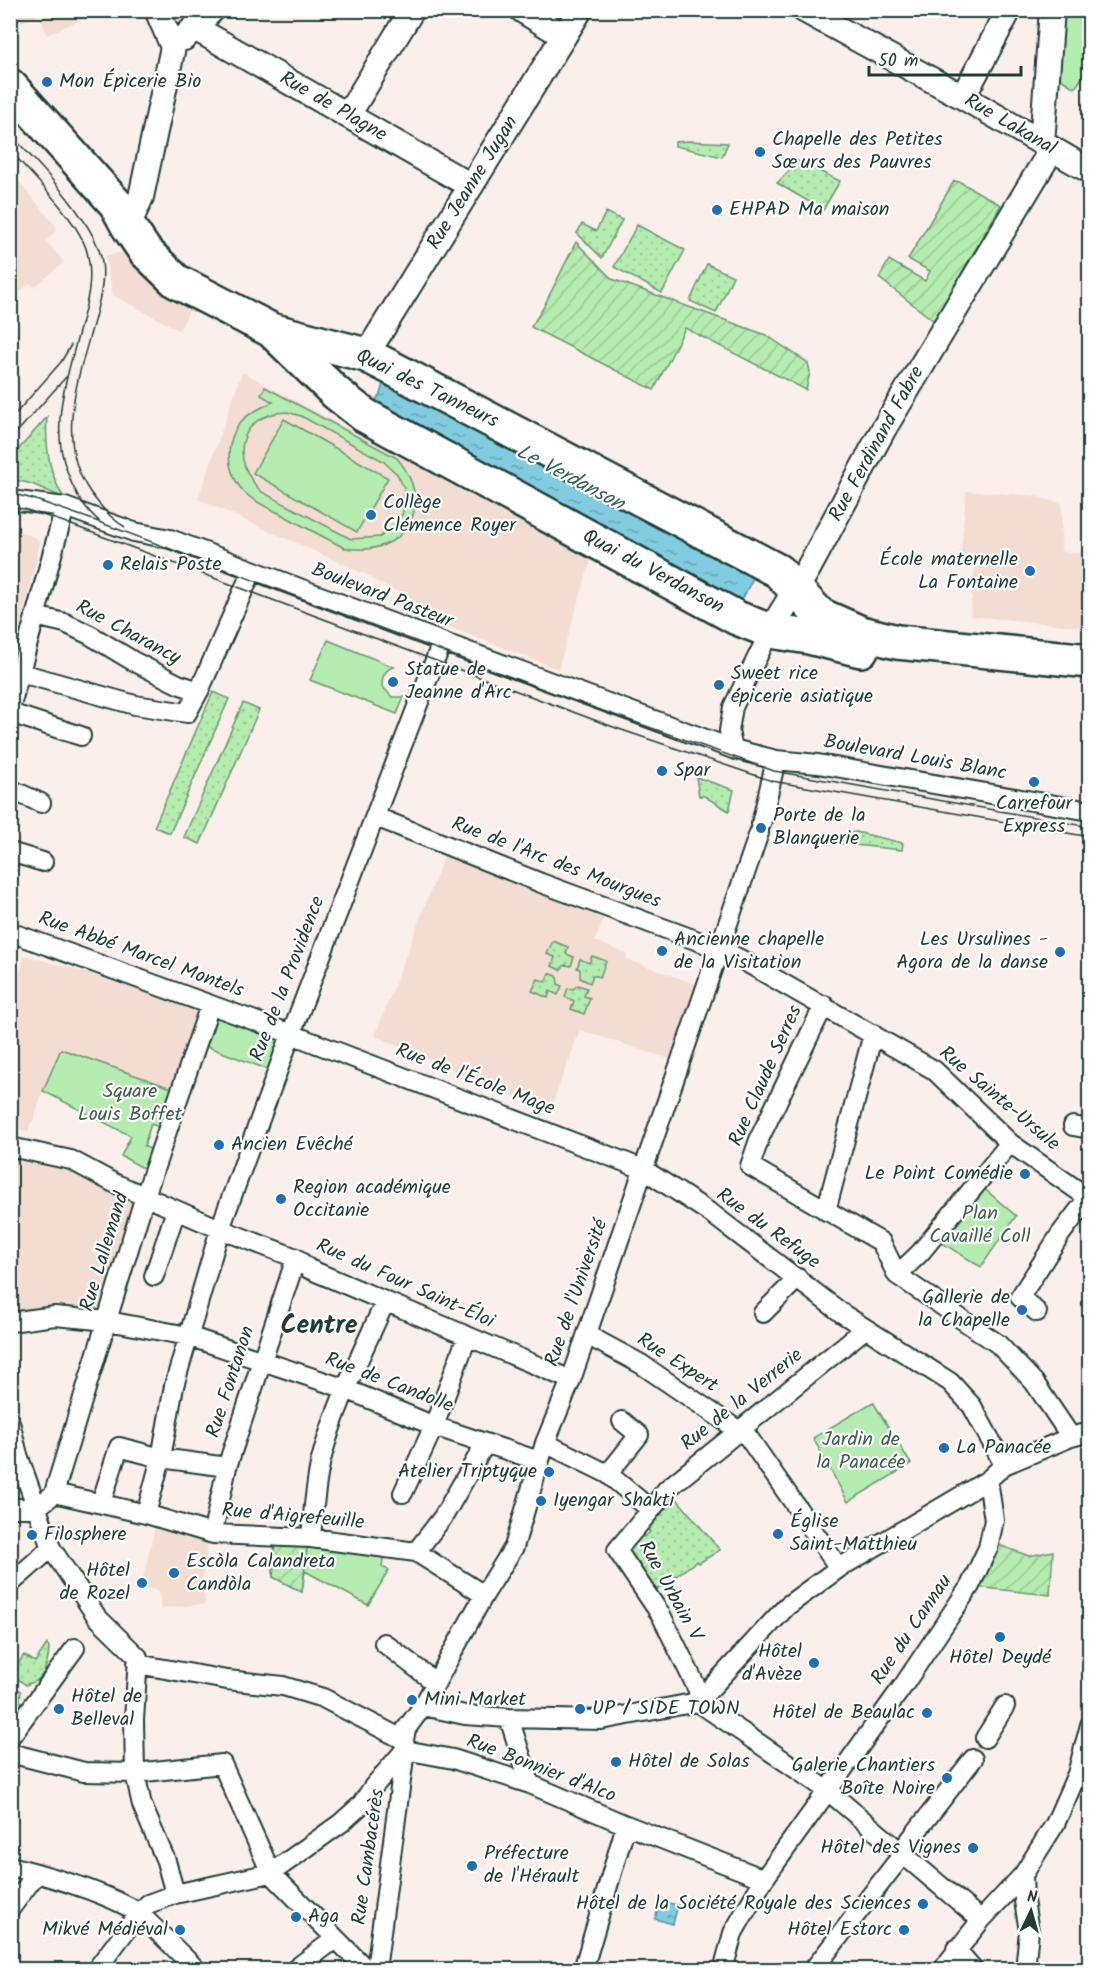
<svg xmlns="http://www.w3.org/2000/svg" width="1100" height="1980" font-family="Kalam,sans-serif">
<defs>
<pattern id="grass-dots" width="8" height="8" patternUnits="userSpaceOnUse" patternTransform="scale(1.5)"><rect width="8" height="8" fill="#b5ecaf"/><path d="M2 2h.1M6 6h.1" fill="none" stroke="#9bcb97" stroke-width="1.8" stroke-linecap="round"/></pattern>
<pattern id="garden-furrows" width="10" height="10" patternUnits="userSpaceOnUse" patternTransform="scale(1.5)"><rect width="10" height="10" fill="#b5ecaf"/><path d="M-1 1l2-2M0 10L10 0M9 11l2-2" fill="none" stroke="#9bcb97"/></pattern>
<pattern id="water-ripples" width="26" height="14" patternUnits="userSpaceOnUse" patternTransform="scale(1.5)"><rect width="26" height="14" fill="#81cce1"/><path d="M2 4q2-2 4 0t4 0M15 11q2-2 4 0t4 0" fill="none" stroke="#69a7b7"/></pattern>
</defs>
<rect width="100%" height="100%" fill="#faefeb"/>
<filter id="ink" filterUnits="userSpaceOnUse"><feTurbulence type="fractalNoise" baseFrequency=".0167" numOctaves="2"/><feDisplacementMap in="SourceGraphic" scale="12" xChannelSelector="R" yChannelSelector="G"/><feConvolveMatrix kernelMatrix="1 2 1 2 8 2 1 2 1" color-interpolation-filters="sRGB"/></filter>
<g filter="url(#ink)">
<path fill="#f3dcd2" d="M10,11L11,10L100,11L47,35L40,15L13,25L11,22Z
M10,172L56,226L57,229L46,241L64,262L35,287L30,283L11,300Z
M124,252L147,279L193,304L179,330L113,295L105,256Z
M242,372L591,560L558,669L407,611L412,598L373,580L372,577L198,499Z
M966,491L1036,496L1062,504L1061,552L1086,553L1085,584H1089L1090,608L1084,627L970,616L976,559L961,557Z
M11,528L37,538L40,544L11,665Z
M446,851L605,916L595,941L625,953L627,954L626,959L698,985L670,1059L580,1030L550,1111L375,1036Z
M25,955L199,1005L200,1009L172,1088L43,1091L33,1122H31L28,1132L11,1126V982L17,984Z
M10,1152L69,1164L139,1203L105,1315L11,1317Z
M156,1523L209,1537L202,1580L205,1604L167,1608L161,1611L159,1591L141,1587Z"/>
<path fill="url(#grass-dots)" stroke="#6a9472" stroke-width="1.5" d="M689,141L728,143L722,157L675,146V142Z
M796,160L840,181L823,210L777,183L788,172Z
M606,212L622,220L602,258L577,233L582,224L596,231Z
M637,225L685,250L662,293L614,267Z
M707,264L733,276L716,313L690,301Z
M47,417C45,446 49,474 64,498L32,484L11,479V458Z
M213,692L229,699L170,833L154,827Z
M243,703L259,710L200,844L184,837Z
M696,777L734,790L729,811L704,796H699Z
M856,832L903,843L902,850L836,843C840,833 847,833 856,832Z
M553,941L568,947L566,954L574,957L571,966L565,965L560,970L552,966L555,957L547,954Z
M592,956L606,961L600,977L593,975L590,983L580,978V969L577,968L580,959L589,963Z
M549,973L557,976L558,984L562,986L558,995L550,991L548,998L532,991L538,979L546,982Z
M578,985L587,988L584,996L590,998L584,1014L571,1009L574,1001L565,997L568,988L573,989Z
M672,1493L720,1550L699,1563L697,1561L655,1591L623,1547L638,1530L644,1537L650,1532L644,1524Z
M47,1644L49,1647C49,1657 46,1675 36,1681C33,1683 29,1683 26,1685L13,1675L15,1673L13,1671L24,1655L35,1662Z
M11,1683L21,1691L20,1699L22,1705L11,1720Z"/>
<path fill="#b5ecaf" stroke="#6a9472" stroke-width="1.5" fill-rule="evenodd" d="M1064,11H1089V68L1075,88L1059,78Z
M265,387L397,458C437,505 406,558 345,548C323,537 301,525 279,513C267,507 254,502 244,492C232,479 227,462 230,445C236,418 250,413 273,402L261,395ZM287,412L301,416L383,461L397,474L404,488L403,512L398,521L380,537L351,539L262,492C229,461 237,414 287,412Z
M284,419L388,478L357,532L253,473Z
M328,640L394,667C384,669 382,677 382,686L392,697H404L397,714L310,680Z
M217,1015L280,1038L269,1070L206,1046Z
M61,1049L177,1090L164,1129L151,1124L144,1146L157,1153L150,1172L121,1156L131,1136L43,1091Z
M980,1185L1016,1216L981,1267L936,1239Z
M873,1402L911,1464L848,1502L813,1438Z
M275,1541L384,1552L382,1567L389,1570L368,1605L305,1571L302,1592L273,1577Z"/>
<path fill="url(#garden-furrows)" stroke="#6a9472" stroke-width="1.5" d="M954,181L960,182L1001,205L934,321L879,278L889,260L925,281L930,271L908,259Z
M576,242L612,279L766,335L808,363L810,372L806,390L685,328L654,390L531,327L543,308Z
M308,1540L302,1592L273,1577L275,1541Z
M999,1545L1029,1556L1053,1551L1050,1595L974,1587Z"/>
<path fill="url(#water-ripples)" stroke="#5a939c" stroke-width="1.5" d="M385,376L754,576L742,600L741,607L372,402C383,397 381,385 385,376Z
M660,1901L678,1905L673,1924L655,1919Z"/>
<g fill="none" stroke-linecap="round" stroke-linejoin="round">
<g stroke="#1f3d34" stroke-width="22">
<path id="pedestrian" d="M10,500L65,507L134,532L170,539L442,642L733,749L776,760L818,764L1090,811
M35,616L65,623L90,635L133,661L178,684L199,691
M21,673L135,705L187,713L199,691L252,571
M10,709L65,507
M10,713L81,736
M733,749L729,731L733,707L770,631
M10,789L41,803
M376,817L541,883L720,949L744,961L934,1070L1010,1143L1090,1199
M761,824L776,760
M10,852L43,862
M10,932L291,1034L643,1169L712,1214L843,1314L950,1382L972,1406L1004,1465
M824,1005L760,1137L750,1166L881,1242L897,1275L998,1344L1034,1382L1071,1437
M1073,1126L1090,1129
M10,1147L71,1160L114,1183L220,1229L296,1258L309,1269L571,1380
M826,1211L873,1034
M897,1275L920,1253L1010,1143
M154,1276L176,1210
M1037,1312L1020,1297L1060,1235L1088,1198
M763,1313L798,1278
M10,1322L55,1316L108,1321L188,1336L346,1389L434,1426L539,1461
M587,1335L641,1364L748,1437L839,1568
M10,1422L18,1455L51,1548L97,1617L138,1657L134,1720L135,1773L142,1805L166,1861L175,1894
M545,1443L608,1474L651,1510
M608,1474L639,1435L622,1421
M54,1493L146,1514L213,1534L311,1538L416,1552L484,1595
M403,1493L434,1426L467,1337
M101,1503L119,1447L161,1458L227,1467
M10,1507C31,1510 40,1508 54,1493L145,1196L210,1005
M146,1514L161,1458L174,1386L220,1229L291,1034L442,642
M215,1522L227,1467L296,1258
M311,1538C313,1512 315,1486 321,1460C335,1406 362,1353 385,1302
M416,1552L443,1517L485,1444
M10,1584L51,1548
M384,1643L436,1683
M137,1664L227,1680L283,1686L323,1698L404,1740
M698,1702V1690L661,1615L617,1550L651,1510L667,1489L865,1329
M698,1702L787,1606L839,1568L988,1480L1004,1465L1071,1437L1090,1432
M698,1702L827,1790L981,1920
M423,1706L465,1715L509,1718L601,1720L698,1702
M509,1718L530,1784
M10,1737L75,1648
M985,1738L1005,1706
M405,1750L453,1759L530,1784L626,1825L764,1879
M10,1753L84,1772L135,1773L222,1764L271,1873L367,1970
M10,1866C49,1876 106,1892 139,1913L148,1904L175,1894L271,1873L341,1823L361,1805L373,1787L405,1750
M1023,1875L1024,1901L1029,1931L1025,1970
M10,1909L37,1873
M956,1949L974,1970
M96,1970L139,1913L197,1970
M294,1970L335,1939
M376,1970L405,1750L404,1740L406,1729L423,1706L484,1595L514,1547L545,1443L571,1380L759,833
M583,1970L626,1825
M723,1970L733,1933L764,1879L903,1686L970,1586L988,1548L994,1520L988,1480
M813,1970L903,1854L906,1845L973,1759
M942,1970L981,1920L1023,1875L1055,1824L1077,1774L1090,1725"/>
</g>
<g stroke="#1f3d34" stroke-width="28">
<path id="minor" d="M522,10L564,36
M804,10L963,97L1090,171
M195,28L471,186
M184,38L212,10
M963,97L1009,10
M348,115L412,10
M1042,143L1052,10
M128,226L141,197L173,47L157,10
M366,355L580,10
M770,631L807,571L883,430L1052,149"/>
</g>
<g stroke="#1f3d34" stroke-width="38">
<path id="secondary" d="M10,86L116,204L128,226L145,251L176,281L271,330L366,355L384,364L778,571L820,615L861,633L897,642L1090,661
M272,331L336,393L364,415L737,618L770,631L809,637L861,650"/>
</g>
<use href="#pedestrian" stroke="#fff" stroke-width="18"/>
<use href="#minor" stroke="#fff" stroke-width="24"/>
<use href="#secondary" stroke="#fff" stroke-width="33"/>
<path stroke="#1f3d34" stroke-width="1.5" d="M10,134C38,164 97,223 102,262C105,282 99,302 94,321C79,376 54,440 90,492C100,506 111,519 125,527
M10,150C32,176 79,220 87,252C94,278 87,303 80,328C68,375 49,424 67,471C73,490 84,508 99,521
M10,420L61,362L71,345
M10,440L66,377
M10,493L33,499L96,521L572,700L774,771L1090,827
M10,507L24,509L61,521L616,728L772,781L1090,837"/>
</g>
</g>
<g fill="#1f6fb2" stroke="#fff" stroke-width="2">
<circle cx="47" cy="82" r="6"/>
<circle cx="760" cy="152" r="6"/>
<circle cx="717" cy="210" r="6"/>
<circle cx="371" cy="515" r="6"/>
<circle cx="108" cy="565" r="6"/>
<circle cx="1030" cy="571" r="6"/>
<circle cx="393" cy="682" r="6"/>
<circle cx="719" cy="685" r="6"/>
<circle cx="662" cy="771" r="6"/>
<circle cx="1034" cy="782" r="6"/>
<circle cx="761" cy="828" r="6"/>
<circle cx="662" cy="951" r="6"/>
<circle cx="1060" cy="952" r="6"/>
<circle cx="219" cy="1145" r="6"/>
<circle cx="1025" cy="1174" r="6"/>
<circle cx="281" cy="1199" r="6"/>
<circle cx="1022" cy="1310" r="6"/>
<circle cx="944" cy="1448" r="6"/>
<circle cx="549" cy="1472" r="6"/>
<circle cx="541" cy="1501" r="6"/>
<circle cx="778" cy="1534" r="6"/>
<circle cx="32" cy="1535" r="6"/>
<circle cx="174" cy="1573" r="6"/>
<circle cx="142" cy="1583" r="6"/>
<circle cx="1000" cy="1637" r="6"/>
<circle cx="814" cy="1663" r="6"/>
<circle cx="412" cy="1700" r="6"/>
<circle cx="59" cy="1709" r="6"/>
<circle cx="580" cy="1709" r="6"/>
<circle cx="927" cy="1713" r="6"/>
<circle cx="616" cy="1762" r="6"/>
<circle cx="947" cy="1778" r="6"/>
<circle cx="973" cy="1848" r="6"/>
<circle cx="472" cy="1866" r="6"/>
<circle cx="923" cy="1904" r="6"/>
<circle cx="296" cy="1917" r="6"/>
<circle cx="180" cy="1930" r="6"/>
<circle cx="904" cy="1930" r="6"/>
</g>
<g text-anchor="middle" dominant-baseline="central" stroke-width="4.5" stroke-linejoin="round" paint-order="stroke">
<g font-size="20" fill="#1f3d34" stroke="#fff" text-anchor="start">
<text x="59" y="82">Mon Épicerie Bio</text>
<text x="772" y="140">Chapelle des Petites<tspan x="772" dy="23">Sœurs des Pauvres</tspan></text>
<text x="729" y="210">EHPAD Ma maison</text>
<text x="383" y="503">Collège<tspan x="383" dy="23">Clémence Royer</tspan></text>
<text x="1018" y="560" text-anchor="end">École maternelle<tspan x="1018" dy="23">La Fontaine</tspan></text>
<text x="120" y="565">Relais Poste</text>
<text x="405" y="670">Statue de<tspan x="405" dy="23">Jeanne d'Arc</tspan></text>
<text x="731" y="674">Sweet rice<tspan x="731" dy="23">épicerie asiatique</tspan></text>
<text x="674" y="771">Spar</text>
<text x="1034" y="804" text-anchor="middle">Carrefour<tspan x="1034" dy="23">Express</tspan></text>
<text x="773" y="816">Porte de la<tspan x="773" dy="23">Blanquerie</tspan></text>
<text x="674" y="940">Ancienne chapelle<tspan x="674" dy="23">de la Visitation</tspan></text>
<text x="1048" y="940" text-anchor="end">Les Ursulines -<tspan x="1048" dy="23">Agora de la danse</tspan></text>
<text x="231" y="1145">Ancien Evêché</text>
<text x="1013" y="1174" text-anchor="end">Le Point Comédie</text>
<text x="293" y="1188">Region académique<tspan x="293" dy="23">Occitanie</tspan></text>
<text x="1010" y="1298" text-anchor="end">Gallerie de<tspan x="1010" dy="23">la Chapelle</tspan></text>
<text x="956" y="1448">La Panacée</text>
<text x="537" y="1472" text-anchor="end">Atelier Triptyque</text>
<text x="553" y="1501">Iyengar Shakti</text>
<text x="790" y="1522">Église<tspan x="790" dy="23">Saint-Matthieu</tspan></text>
<text x="44" y="1535">Filosphere</text>
<text x="186" y="1562">Escòla Calandreta<tspan x="186" dy="23">Candòla</tspan></text>
<text x="130" y="1571" text-anchor="end">Hôtel<tspan x="130" dy="23">de Rozel</tspan></text>
<text x="802" y="1652" text-anchor="end">Hôtel<tspan x="802" dy="23">d'Avèze</tspan></text>
<text x="1000" y="1658" text-anchor="middle">Hôtel Deydé</text>
<text x="71" y="1697">Hôtel de<tspan x="71" dy="23">Belleval</tspan></text>
<text x="424" y="1700">Mini Market</text>
<text x="592" y="1709">UP / SIDE TOWN</text>
<text x="915" y="1713" text-anchor="end">Hôtel de Beaulac</text>
<text x="628" y="1762">Hôtel de Solas</text>
<text x="935" y="1766" text-anchor="end">Galerie Chantiers<tspan x="935" dy="23">Boîte Noire</tspan></text>
<text x="961" y="1848" text-anchor="end">Hôtel des Vignes</text>
<text x="484" y="1854">Préfecture<tspan x="484" dy="23">de l'Hérault</tspan></text>
<text x="911" y="1904" text-anchor="end">Hôtel de la Société Royale des Sciences</text>
<text x="308" y="1917">Aga</text>
<text x="168" y="1930" text-anchor="end">Mikvé Médiéval</text>
<text x="892" y="1930" text-anchor="end">Hôtel Estorc</text>
</g>
<g font-size="20" fill="#1f3d34" stroke="#fff">
<text transform="translate(333 107) rotate(30)">Rue de Plagne</text>
<text transform="translate(1010 125) rotate(30)">Rue Lakanal</text>
<text transform="translate(473 183) rotate(-58)">Rue Jeanne Jugan</text>
<text transform="translate(427 389) rotate(26)">Quai des Tanneurs</text>
<text transform="translate(877 444) rotate(-61)">Rue Ferdinand Fabre</text>
<text transform="translate(653 572) rotate(28)">Quai du Verdanson</text>
<text transform="translate(382 596) rotate(21)">Boulevard Pasteur</text>
<text transform="translate(128 633) rotate(28)">Rue Charancy</text>
<text transform="translate(915 758) rotate(10)">Boulevard Louis Blanc</text>
<text transform="translate(556 863) rotate(21)">Rue de l'Arc des Mourgues</text>
<text transform="translate(141 955) rotate(20)">Rue Abbé Marcel Montels</text>
<text transform="translate(288 979) rotate(-69)">Rue de la Providence</text>
<text transform="translate(766 1076) rotate(-66)">Rue Claude Serres</text>
<text transform="translate(475 1080) rotate(21)">Rue de l'École Mage</text>
<text transform="translate(999 1099) rotate(40)">Rue Sainte-Ursule</text>
<text transform="translate(768 1229) rotate(36)">Rue du Refuge</text>
<text transform="translate(105 1252) rotate(-73)">Rue Lallemand</text>
<text transform="translate(405 1284) rotate(24)">Rue du Four Saint-Éloi</text>
<text transform="translate(577 1293) rotate(-71)">Rue de l'Université</text>
<text transform="translate(677 1363) rotate(33)">Rue Expert</text>
<text transform="translate(231 1382) rotate(-72)">Rue Fontanon</text>
<text transform="translate(389 1383) rotate(21)">Rue de Candolle</text>
<text transform="translate(742 1400) rotate(-39)">Rue de la Verrerie</text>
<text transform="translate(293 1517) rotate(5)">Rue d'Aigrefeuille</text>
<text transform="translate(670 1591) rotate(61)">Rue Urbain V</text>
<text transform="translate(912 1630) rotate(-56)">Rue du Cannau</text>
<text transform="translate(541 1769) rotate(21)">Rue Bonnier d'Alco</text>
<text transform="translate(369 1857) rotate(-82)">Rue Cambacérès</text>
</g>
<g font-size="20" fill="#3d604d" stroke="#fff">
<text x="130" y="1092">Square<tspan x="130" dy="23">Louis Boffet</tspan></text>
<text x="980" y="1214">Plan<tspan x="980" dy="23">Cavaillé Coll</tspan></text>
<text x="861" y="1440">Jardin de<tspan x="861" dy="23">la Panacée</tspan></text>
</g>
<g font-size="21" font-style="italic" fill="#38615f" stroke="#fff">
<text transform="translate(570 478) rotate(28)">Le Verdanson</text>
</g>
<g font-size="26" font-weight="bold" fill="#1f3d34" stroke="#fff">
<text x="319" y="1326">Centre</text>
</g>
</g>
<rect width="1100" height="1980" fill="none" stroke="#fff" stroke-width="36"/>
<rect x="18" y="18" width="1064" height="1944" fill="none" stroke="#1f3d34" stroke-width="2" filter="url(#ink)"/>
<g transform="translate(1031 1911) rotate(5)" stroke="#ffffff" stroke-width="4.5" paint-order="stroke">
<path d="M0-4.5L10 22L0 15L-10 22Z" fill="#1f3d34"/>
<text y="-9" font-size="16" font-weight="bold" text-anchor="middle" fill="#1f3d34">N</text>
</g>
<path d="M869 66v9h152v-9" fill="none" stroke="#1f3d34" stroke-width="3"/>
<text x="878" y="66" font-size="18" fill="#1f3d34" stroke="#ffffff" stroke-width="4.5" paint-order="stroke">50 m</text>
</svg>
